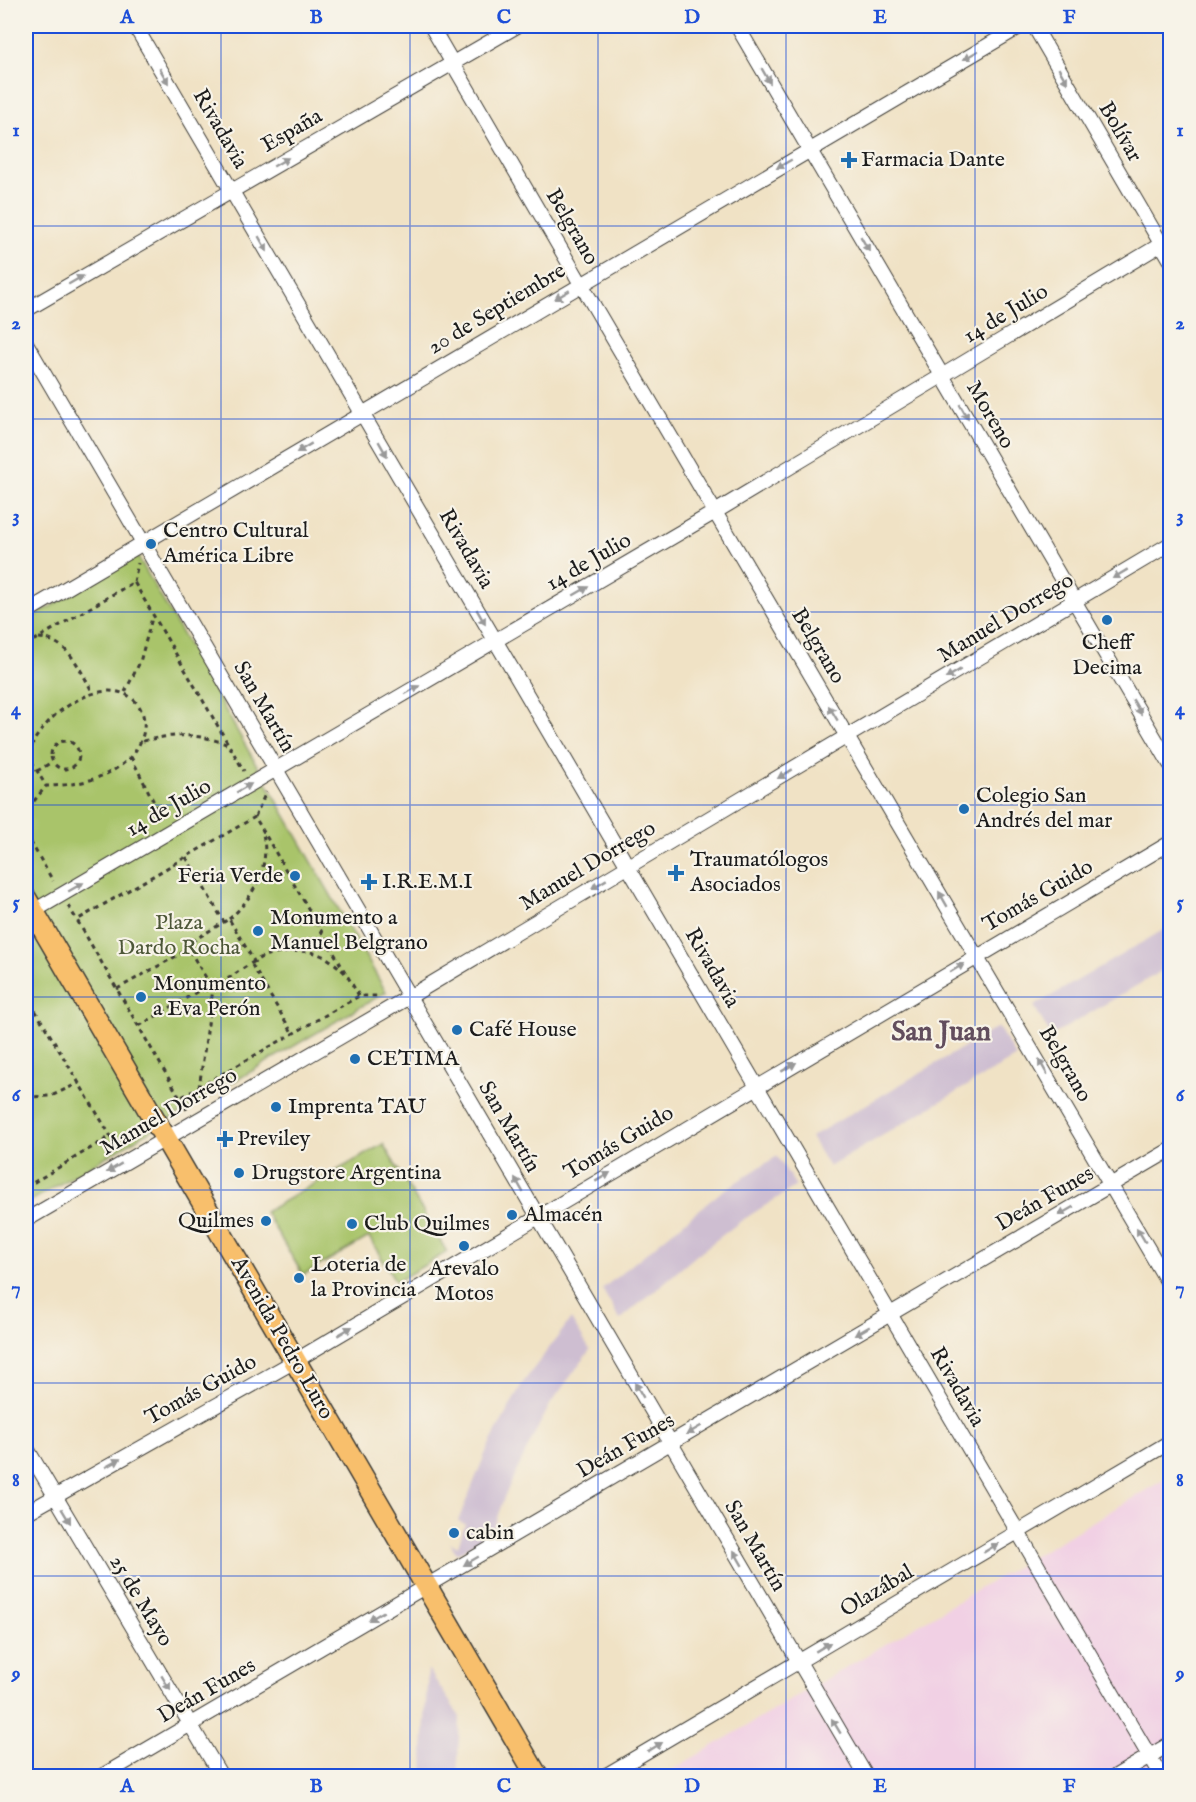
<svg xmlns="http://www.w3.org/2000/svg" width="1196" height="1802" font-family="'IM FELL English',serif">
<rect width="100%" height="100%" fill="#f7f3e8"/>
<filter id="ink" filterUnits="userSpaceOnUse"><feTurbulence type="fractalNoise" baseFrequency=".0167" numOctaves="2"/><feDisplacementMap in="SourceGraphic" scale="12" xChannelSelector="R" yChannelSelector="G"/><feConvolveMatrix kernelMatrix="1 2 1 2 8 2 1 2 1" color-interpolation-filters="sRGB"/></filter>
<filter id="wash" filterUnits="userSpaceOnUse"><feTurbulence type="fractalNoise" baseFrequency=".008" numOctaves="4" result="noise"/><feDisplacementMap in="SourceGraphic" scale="24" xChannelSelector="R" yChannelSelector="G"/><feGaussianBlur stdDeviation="1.35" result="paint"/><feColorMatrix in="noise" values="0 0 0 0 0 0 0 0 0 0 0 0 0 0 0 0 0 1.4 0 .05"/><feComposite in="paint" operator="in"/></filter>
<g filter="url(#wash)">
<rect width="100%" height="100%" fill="#f0e2c5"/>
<path fill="#f1d0e4" d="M1170,1476V1776H662Z"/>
<path fill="#cebed1" d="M1170,926V966L1051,1036L1034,1006Z
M998,1027L1016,1057L829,1167L811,1137Z
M777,1156L796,1186L741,1221L698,1254L620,1320L602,1289L721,1192Z
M571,1319L590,1350L551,1403L535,1433L505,1495L492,1532L457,1554L450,1543L458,1546L465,1524L458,1521L488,1447L522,1384Z
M428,1669L460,1717L457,1776H424L423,1750Z"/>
<path fill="#a9c46b" stroke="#627044" stroke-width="1.5" d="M137,555L386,992L26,1204V621Z
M383,1144L447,1252L396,1282L369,1237L303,1275L265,1212Z"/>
</g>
<g filter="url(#ink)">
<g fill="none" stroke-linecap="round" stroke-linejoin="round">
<g stroke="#3c3a35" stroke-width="16">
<path id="minor" d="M135,26L1161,1776
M431,26L581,284L1170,1286
M737,26L1170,764
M1034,26L1170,259
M26,310L517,26
M26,343L866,1776
M26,612L1021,26
M27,915L715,512L1170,239
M26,1220L409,997L1170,544
M26,1447L221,1776
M26,1513L295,1361L1170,843
M102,1776L1170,1150
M605,1776L1170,1442
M1116,1776L1170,1744"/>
</g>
<g stroke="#3c3a35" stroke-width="24">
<path id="primary" d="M26,899L537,1776"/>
</g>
<path stroke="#3c3a35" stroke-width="3" stroke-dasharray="4.5 4.5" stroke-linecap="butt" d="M134,582L138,563
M39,638C69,640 80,670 93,693
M26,645L134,582L244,771
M125,692L140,662L152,618
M51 755a14 14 0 1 1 28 0a14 14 0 1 1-28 0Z
M143,741C171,734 199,733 226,744
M26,754C30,751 32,745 35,739C41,730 50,719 59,712C156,638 193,784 46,786L26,811
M27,754L46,786
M131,757L162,818
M37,771L52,762
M255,817L266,792
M26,834L53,881
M186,857L224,922
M68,906L77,920
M229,919C254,898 272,864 262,831
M255,963L229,919L186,945L213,989C228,979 248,964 264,956C269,954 276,954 282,953C311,948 325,953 345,973
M252,965L293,1034
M117,989L189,949
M26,995L119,1150
M359,996L255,817L77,920L180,1098L359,996H380
M139,1026L210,984
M199,1088L213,989
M26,1097L51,1096L79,1083
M180,1098L187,1110
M26,1187L111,1136"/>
<use href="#minor" stroke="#fff" stroke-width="14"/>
<use href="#primary" stroke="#f8bf6c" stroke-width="21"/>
</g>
<defs><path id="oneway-solid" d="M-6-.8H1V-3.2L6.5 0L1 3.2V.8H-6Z" transform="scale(1.5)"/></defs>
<g fill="#999">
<use href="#oneway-solid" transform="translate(971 55) rotate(150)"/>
<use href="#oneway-solid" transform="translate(164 76) rotate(60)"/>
<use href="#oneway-solid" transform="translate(766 76) rotate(60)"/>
<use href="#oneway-solid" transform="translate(1063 76) rotate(60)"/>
<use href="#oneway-solid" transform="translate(281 162) rotate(-30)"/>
<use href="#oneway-solid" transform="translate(784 164) rotate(150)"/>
<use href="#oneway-solid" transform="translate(263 244) rotate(60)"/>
<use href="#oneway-solid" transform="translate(865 244) rotate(60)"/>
<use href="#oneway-solid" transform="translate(76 280) rotate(-30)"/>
<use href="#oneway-solid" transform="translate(562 295) rotate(149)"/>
<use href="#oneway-solid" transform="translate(964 412) rotate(60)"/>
<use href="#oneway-solid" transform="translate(304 448) rotate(149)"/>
<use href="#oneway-solid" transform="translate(383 449) rotate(60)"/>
<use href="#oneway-solid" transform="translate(1120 574) rotate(149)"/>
<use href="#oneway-solid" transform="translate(581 591) rotate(-30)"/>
<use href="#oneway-solid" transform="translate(481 617) rotate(60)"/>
<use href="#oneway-solid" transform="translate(953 674) rotate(149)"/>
<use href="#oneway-solid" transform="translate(412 690) rotate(-30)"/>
<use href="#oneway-solid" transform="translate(1137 707) rotate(60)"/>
<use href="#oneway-solid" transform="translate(833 713) rotate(-121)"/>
<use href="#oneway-solid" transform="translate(785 774) rotate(149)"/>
<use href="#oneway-solid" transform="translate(244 788) rotate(-30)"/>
<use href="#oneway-solid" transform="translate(599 884) rotate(149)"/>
<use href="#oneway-solid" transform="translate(76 887) rotate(-30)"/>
<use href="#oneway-solid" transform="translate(943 899) rotate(-120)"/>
<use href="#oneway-solid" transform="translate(957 968) rotate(-31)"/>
<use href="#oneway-solid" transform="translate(789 1067) rotate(-31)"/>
<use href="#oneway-solid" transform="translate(1043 1067) rotate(-120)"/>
<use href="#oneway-solid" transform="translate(114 1168) rotate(149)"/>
<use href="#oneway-solid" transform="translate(603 1177) rotate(-31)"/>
<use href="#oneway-solid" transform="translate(519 1185) rotate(-120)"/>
<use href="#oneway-solid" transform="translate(1066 1211) rotate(150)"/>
<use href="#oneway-solid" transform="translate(1141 1235) rotate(-121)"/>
<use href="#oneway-solid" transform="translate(345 1331) rotate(-31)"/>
<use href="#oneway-solid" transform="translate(862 1331) rotate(150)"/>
<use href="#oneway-solid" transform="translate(639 1390) rotate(-120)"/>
<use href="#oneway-solid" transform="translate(694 1430) rotate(150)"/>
<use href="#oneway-solid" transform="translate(113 1463) rotate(-29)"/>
<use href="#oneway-solid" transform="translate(66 1516) rotate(59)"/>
<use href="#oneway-solid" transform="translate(991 1548) rotate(-31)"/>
<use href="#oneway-solid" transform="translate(738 1558) rotate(-120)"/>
<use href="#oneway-solid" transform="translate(471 1561) rotate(150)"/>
<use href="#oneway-solid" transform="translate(376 1616) rotate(150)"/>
<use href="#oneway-solid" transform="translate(823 1647) rotate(-31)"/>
<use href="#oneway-solid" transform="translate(166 1683) rotate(59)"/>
<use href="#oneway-solid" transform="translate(836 1726) rotate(-121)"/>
<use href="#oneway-solid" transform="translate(655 1747) rotate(-31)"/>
</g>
</g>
<path fill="none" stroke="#1d4ed8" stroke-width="1.5" stroke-opacity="0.55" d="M221,26V1776M410,26V1776M598,26V1776M786,26V1776M975,26V1776M26,226H1170M26,419H1170M26,612H1170M26,805H1170M26,997H1170M26,1190H1170M26,1383H1170M26,1576H1170"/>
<g fill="#1f6fb2" stroke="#f7f3e8" stroke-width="2">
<path d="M846 151h6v6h6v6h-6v6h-6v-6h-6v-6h6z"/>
<circle cx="151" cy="544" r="6"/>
<circle cx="1107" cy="620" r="6"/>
<circle cx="964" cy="809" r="6"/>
<path d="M673 864h6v6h6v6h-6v6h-6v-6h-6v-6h6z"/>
<circle cx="295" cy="876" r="6"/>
<path d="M366 873h6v6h6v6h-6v6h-6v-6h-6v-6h6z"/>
<circle cx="258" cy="931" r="6"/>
<circle cx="141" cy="997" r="6"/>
<circle cx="457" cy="1030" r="6"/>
<circle cx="355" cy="1059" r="6"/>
<circle cx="276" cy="1107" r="6"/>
<path d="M222 1130h6v6h6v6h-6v6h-6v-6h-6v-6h6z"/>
<circle cx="239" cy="1173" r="6"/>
<circle cx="512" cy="1215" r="6"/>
<circle cx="266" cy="1221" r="6"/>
<circle cx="352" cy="1224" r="6"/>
<circle cx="464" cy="1246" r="6"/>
<circle cx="299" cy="1278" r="6"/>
<circle cx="454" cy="1533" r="6"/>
</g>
<g text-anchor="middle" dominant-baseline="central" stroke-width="4.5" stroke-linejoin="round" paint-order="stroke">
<g font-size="22" fill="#1c1c1c" stroke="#f7f3e8">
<text transform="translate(220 129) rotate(60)">Rivadavia</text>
<text transform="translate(292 131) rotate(-30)">España</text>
<text transform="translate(1120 132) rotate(60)">Bolívar</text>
<text transform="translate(572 227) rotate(60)">Belgrano</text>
<text transform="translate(497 309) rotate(-31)">20 de Septiembre</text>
<text transform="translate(1006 314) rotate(-31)">14 de Julio</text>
<text transform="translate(990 415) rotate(60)">Moreno</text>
<text transform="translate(466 549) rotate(60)">Rivadavia</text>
<text transform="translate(589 562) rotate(-30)">14 de Julio</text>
<text transform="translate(1006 618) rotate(-31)">Manuel Dorrego</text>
<text transform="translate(818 646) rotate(59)">Belgrano</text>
<text transform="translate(264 707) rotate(60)">San Martín</text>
<text transform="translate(169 808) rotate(-30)">14 de Julio</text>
<text transform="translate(588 866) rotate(-31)">Manuel Dorrego</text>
<text transform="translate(1038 896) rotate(-30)">Tomás Guido</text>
<text transform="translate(712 968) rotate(60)">Rivadavia</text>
<text transform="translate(1065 1064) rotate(60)">Belgrano</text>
<text transform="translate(169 1112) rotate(-30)">Manuel Dorrego</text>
<text transform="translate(509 1127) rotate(60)">San Martín</text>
<text transform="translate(619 1143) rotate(-31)">Tomás Guido</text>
<text transform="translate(1045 1199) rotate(-30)">Deán Funes</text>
<text transform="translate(282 1338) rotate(60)">Avenida Pedro Luro</text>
<text transform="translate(957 1387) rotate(60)">Rivadavia</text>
<text transform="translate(201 1390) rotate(-29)">Tomás Guido</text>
<text transform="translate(626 1446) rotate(-30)">Deán Funes</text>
<text transform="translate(755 1546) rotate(60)">San Martín</text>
<text transform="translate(877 1591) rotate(-31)">Olazábal</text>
<text transform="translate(141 1601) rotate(59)">25 de Mayo</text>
<text transform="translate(207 1691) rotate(-30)">Deán Funes</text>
</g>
<g font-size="22" fill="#1c1c1c" stroke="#f7f3e8" text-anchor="start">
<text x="861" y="160">Farmacia Dante</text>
<text x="163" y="531">Centro Cultural<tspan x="163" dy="25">América Libre</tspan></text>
<text x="1107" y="643" text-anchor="middle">Cheff<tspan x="1107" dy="25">Decima</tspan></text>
<text x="976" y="796">Colegio San<tspan x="976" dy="25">Andrés del mar</tspan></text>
<text x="690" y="860">Traumatólogos<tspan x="690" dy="25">Asociados</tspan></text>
<text x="283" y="876" text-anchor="end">Feria Verde</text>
<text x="382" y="882">I.R.E.M.I</text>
<text x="270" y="918">Monumento a<tspan x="270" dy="25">Manuel Belgrano</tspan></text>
<text x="153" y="984">Monumento<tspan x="153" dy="25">a Eva Perón</tspan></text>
<text x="469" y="1030">Café House</text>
<text x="367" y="1059">CETIMA</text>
<text x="288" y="1107">Imprenta TAU</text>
<text x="237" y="1139">Previley</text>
<text x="251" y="1173">Drugstore Argentina</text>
<text x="524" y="1215">Almacén</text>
<text x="254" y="1221" text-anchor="end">Quilmes</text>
<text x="364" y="1224">Club Quilmes</text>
<text x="311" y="1265">Loteria de<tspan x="311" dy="25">la Provincia</tspan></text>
<text x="464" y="1269" text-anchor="middle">Arevalo<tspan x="464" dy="25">Motos</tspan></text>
<text x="466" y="1533">cabin</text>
</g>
<g font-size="22" fill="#4d5738" stroke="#f7f3e8">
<text x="179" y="923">Plaza<tspan x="179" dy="25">Dardo Rocha</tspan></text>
</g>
<g font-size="28" font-weight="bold" fill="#624d5d" stroke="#f7f3e8">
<text x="941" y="1032">San Juan</text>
</g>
</g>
<rect width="1196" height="1802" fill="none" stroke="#f7f3e8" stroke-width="66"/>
<rect x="33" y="33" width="1130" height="1736" fill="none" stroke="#1d4ed8" stroke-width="2"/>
<g font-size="20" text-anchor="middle" font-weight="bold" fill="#1d4ed8">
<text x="127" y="23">A</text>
<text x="316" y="23">B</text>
<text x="504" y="23">C</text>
<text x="692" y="23">D</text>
<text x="880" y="23">E</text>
<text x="1069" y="23">F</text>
<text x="16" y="136">1</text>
<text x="1180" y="136">1</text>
<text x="16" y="329">2</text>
<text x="1180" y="329">2</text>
<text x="16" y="522">3</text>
<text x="1180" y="522">3</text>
<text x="16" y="715">4</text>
<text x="1180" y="715">4</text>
<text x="16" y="908">5</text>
<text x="1180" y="908">5</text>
<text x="16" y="1101">6</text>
<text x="1180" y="1101">6</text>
<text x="16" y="1294">7</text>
<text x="1180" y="1294">7</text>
<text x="16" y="1486">8</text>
<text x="1180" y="1486">8</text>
<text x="16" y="1679">9</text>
<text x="1180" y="1679">9</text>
<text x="127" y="1792">A</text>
<text x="316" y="1792">B</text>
<text x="504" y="1792">C</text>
<text x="692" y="1792">D</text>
<text x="880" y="1792">E</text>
<text x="1069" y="1792">F</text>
</g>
</svg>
